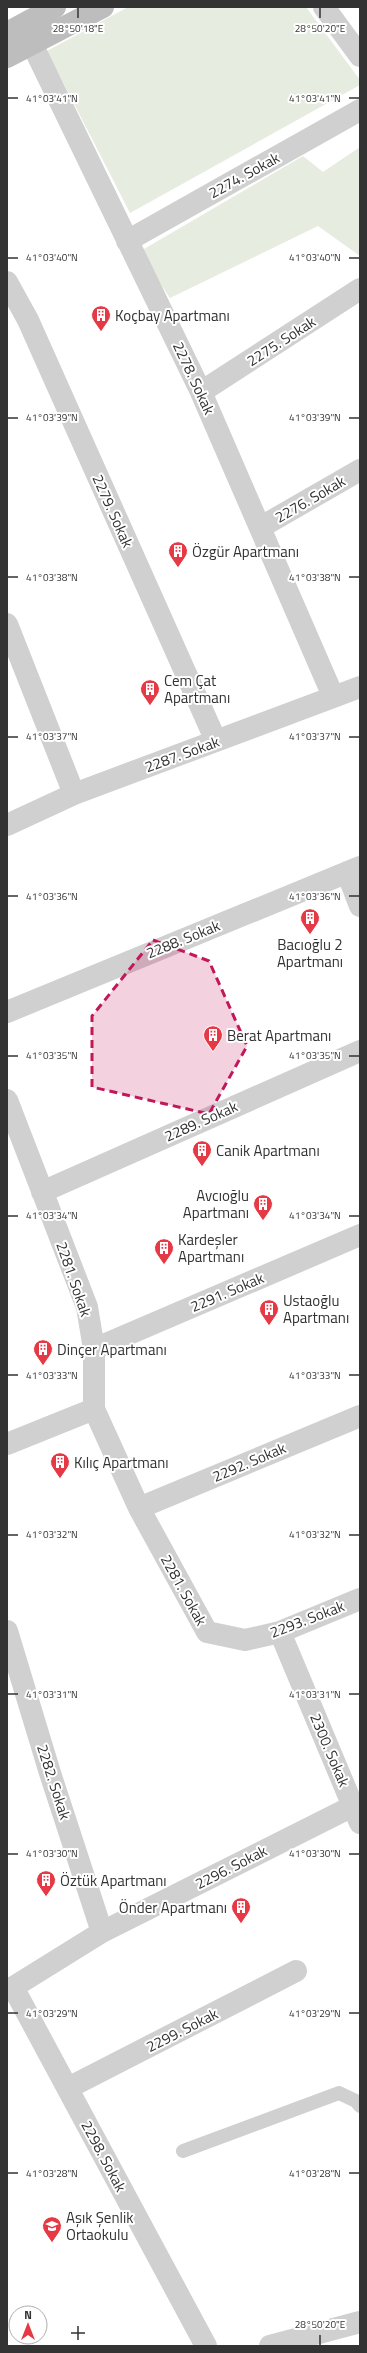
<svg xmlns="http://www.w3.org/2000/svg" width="367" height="2353" font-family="'Titillium Web',sans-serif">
<rect width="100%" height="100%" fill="#fff"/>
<path fill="#e6ecdf" d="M128,7H306L360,80V85L130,213L47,51Z
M360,147V256L318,226L170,298L139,252L303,156L323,172Z"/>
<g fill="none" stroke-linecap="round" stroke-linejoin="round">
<path stroke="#d0d0d0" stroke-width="14" d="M183,2151L339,2093L356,2101L360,2106"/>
<path stroke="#d0d0d0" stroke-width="22" d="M324,7L360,56
M32,44L201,392L333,696
M127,241L360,110
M7,282L28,320L216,741
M201,392L360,289
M261,527L360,470
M7,624L74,794
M7,825L74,794L360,687
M347,872L360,906
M7,1012L360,867
M7,1100L87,1307L94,1349V1409L139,1508L207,1632L245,1640L280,1632L360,1599
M42,1192L360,1051
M94,1349L360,1235
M7,1444L94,1409
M139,1508L360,1416
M7,1631L50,1773L102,1932
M280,1632L360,1823
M13,1987L206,2346
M7,1991L102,1932L353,1806
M68,2088L296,1971
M270,2346L360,2322"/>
<path stroke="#bdbdbd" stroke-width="22" d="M7,33L55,7
M7,57L103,7"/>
</g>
<path fill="#c2185b" fill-opacity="0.2" stroke="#c2185b" stroke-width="3" stroke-dasharray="8 5" stroke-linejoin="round" d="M153,940L209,961L247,1046L209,1114L92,1087V1016Z"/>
<path fill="none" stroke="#333" stroke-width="1.5" d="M78,8V18M320,8V18M8,98H18M349,98H359M8,258H18M349,258H359M8,418H18M349,418H359M8,577H18M349,577H359M8,737H18M349,737H359M8,896H18M349,896H359M8,1056H18M349,1056H359M8,1216H18M349,1216H359M8,1375H18M349,1375H359M8,1535H18M349,1535H359M8,1694H18M349,1694H359M8,1854H18M349,1854H359M8,2013H18M349,2013H359M8,2173H18M349,2173H359M78,2326V2340M71,2333H85M320,2335V2345"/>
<defs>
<g id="building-pin" transform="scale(1)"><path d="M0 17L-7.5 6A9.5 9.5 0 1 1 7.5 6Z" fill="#e63946" stroke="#fff"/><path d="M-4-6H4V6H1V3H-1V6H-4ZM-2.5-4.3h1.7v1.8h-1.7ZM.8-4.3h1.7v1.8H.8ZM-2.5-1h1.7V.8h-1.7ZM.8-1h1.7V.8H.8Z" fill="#fff"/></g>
<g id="school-pin" transform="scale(1)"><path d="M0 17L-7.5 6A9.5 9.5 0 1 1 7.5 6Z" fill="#e63946" stroke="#fff"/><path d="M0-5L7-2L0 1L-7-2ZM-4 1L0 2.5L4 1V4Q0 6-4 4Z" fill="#fff"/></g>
</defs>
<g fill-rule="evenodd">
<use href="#building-pin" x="101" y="315"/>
<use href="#building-pin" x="178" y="551"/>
<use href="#building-pin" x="150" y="689"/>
<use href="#building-pin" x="310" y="918"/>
<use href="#building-pin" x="213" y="1035"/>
<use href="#building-pin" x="202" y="1150"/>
<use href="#building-pin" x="263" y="1204"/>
<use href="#building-pin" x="164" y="1248"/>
<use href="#building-pin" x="269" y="1309"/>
<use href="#building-pin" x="43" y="1349"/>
<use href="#building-pin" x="60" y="1462"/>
<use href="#building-pin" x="46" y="1880"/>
<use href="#building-pin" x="241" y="1907"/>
<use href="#school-pin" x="52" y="2226"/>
</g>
<g text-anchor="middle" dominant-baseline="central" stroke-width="4" stroke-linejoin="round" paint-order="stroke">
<g font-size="15" fill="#333" stroke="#fff">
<text transform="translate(244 175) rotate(-29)">2274. Sokak</text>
<text transform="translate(281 341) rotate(-33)">2275. Sokak</text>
<text transform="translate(194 378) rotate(65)">2278. Sokak</text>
<text transform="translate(310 499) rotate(-30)">2276. Sokak</text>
<text transform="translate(113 511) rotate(66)">2279. Sokak</text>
<text transform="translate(182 754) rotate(-20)">2287. Sokak</text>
<text transform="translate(183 939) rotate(-22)">2288. Sokak</text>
<text transform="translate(201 1121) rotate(-24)">2289. Sokak</text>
<text transform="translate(74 1279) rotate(71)">2281. Sokak</text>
<text transform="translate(227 1292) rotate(-23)">2291. Sokak</text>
<text transform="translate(249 1462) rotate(-23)">2292. Sokak</text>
<text transform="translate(184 1590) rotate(61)">2281. Sokak</text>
<text transform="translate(307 1619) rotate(-21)">2293. Sokak</text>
<text transform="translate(330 1750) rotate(67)">2300. Sokak</text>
<text transform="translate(54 1782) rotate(72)">2282. Sokak</text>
<text transform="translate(231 1867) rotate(-27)">2296. Sokak</text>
<text transform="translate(182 2030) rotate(-27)">2299. Sokak</text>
<text transform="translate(104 2156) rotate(62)">2298. Sokak</text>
</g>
<g font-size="15" fill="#333" stroke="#fff" text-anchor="start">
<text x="115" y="315">Koçbay Apartmanı</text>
<text x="192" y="551">Özgür Apartmanı</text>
<text x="164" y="680">Cem Çat<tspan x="164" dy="17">Apartmanı</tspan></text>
<text x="310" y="944" text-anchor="middle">Bacıoğlu 2<tspan x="310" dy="17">Apartmanı</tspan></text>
<text x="227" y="1035">Berat Apartmanı</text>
<text x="216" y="1150">Canik Apartmanı</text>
<text x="249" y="1195" text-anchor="end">Avcıoğlu<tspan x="249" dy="17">Apartmanı</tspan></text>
<text x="178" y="1239">Kardeşler<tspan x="178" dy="17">Apartmanı</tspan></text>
<text x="283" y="1300">Ustaoğlu<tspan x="283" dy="17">Apartmanı</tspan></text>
<text x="57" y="1349">Dinçer Apartmanı</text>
<text x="74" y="1462">Kılıç Apartmanı</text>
<text x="60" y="1880">Öztük Apartmanı</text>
<text x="227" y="1907" text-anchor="end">Önder Apartmanı</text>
<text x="66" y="2217">Aşık Şenlik<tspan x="66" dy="17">Ortaokulu</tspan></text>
</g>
</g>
<g font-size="10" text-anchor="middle" fill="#333" stroke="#fff" stroke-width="4" stroke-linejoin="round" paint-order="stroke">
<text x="78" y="32">28°50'18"E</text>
<text x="320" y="32">28°50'20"E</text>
<text x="52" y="102">41°03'41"N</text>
<text x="315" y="102">41°03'41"N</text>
<text x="52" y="261">41°03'40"N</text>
<text x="315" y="261">41°03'40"N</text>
<text x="52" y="421">41°03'39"N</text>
<text x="315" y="421">41°03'39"N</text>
<text x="52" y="581">41°03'38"N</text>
<text x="315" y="581">41°03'38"N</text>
<text x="52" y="740">41°03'37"N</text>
<text x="315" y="740">41°03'37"N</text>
<text x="52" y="900">41°03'36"N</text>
<text x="315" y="900">41°03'36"N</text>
<text x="52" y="1059">41°03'35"N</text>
<text x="315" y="1059">41°03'35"N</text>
<text x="52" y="1219">41°03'34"N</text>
<text x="315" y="1219">41°03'34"N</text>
<text x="52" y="1379">41°03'33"N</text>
<text x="315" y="1379">41°03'33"N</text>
<text x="52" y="1538">41°03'32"N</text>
<text x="315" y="1538">41°03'32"N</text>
<text x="52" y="1698">41°03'31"N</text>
<text x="315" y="1698">41°03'31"N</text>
<text x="52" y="1857">41°03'30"N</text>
<text x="315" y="1857">41°03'30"N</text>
<text x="52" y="2017">41°03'29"N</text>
<text x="315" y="2017">41°03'29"N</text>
<text x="52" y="2177">41°03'28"N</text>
<text x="315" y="2177">41°03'28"N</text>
<text x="320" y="2328">28°50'20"E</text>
</g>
<rect width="367" height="2353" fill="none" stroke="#333333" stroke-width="16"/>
<g transform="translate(28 2325)"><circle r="19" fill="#ffffff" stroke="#adadad"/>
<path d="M0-3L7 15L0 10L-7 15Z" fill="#e63946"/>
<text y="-6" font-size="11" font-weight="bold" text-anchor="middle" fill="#333333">N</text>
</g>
</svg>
